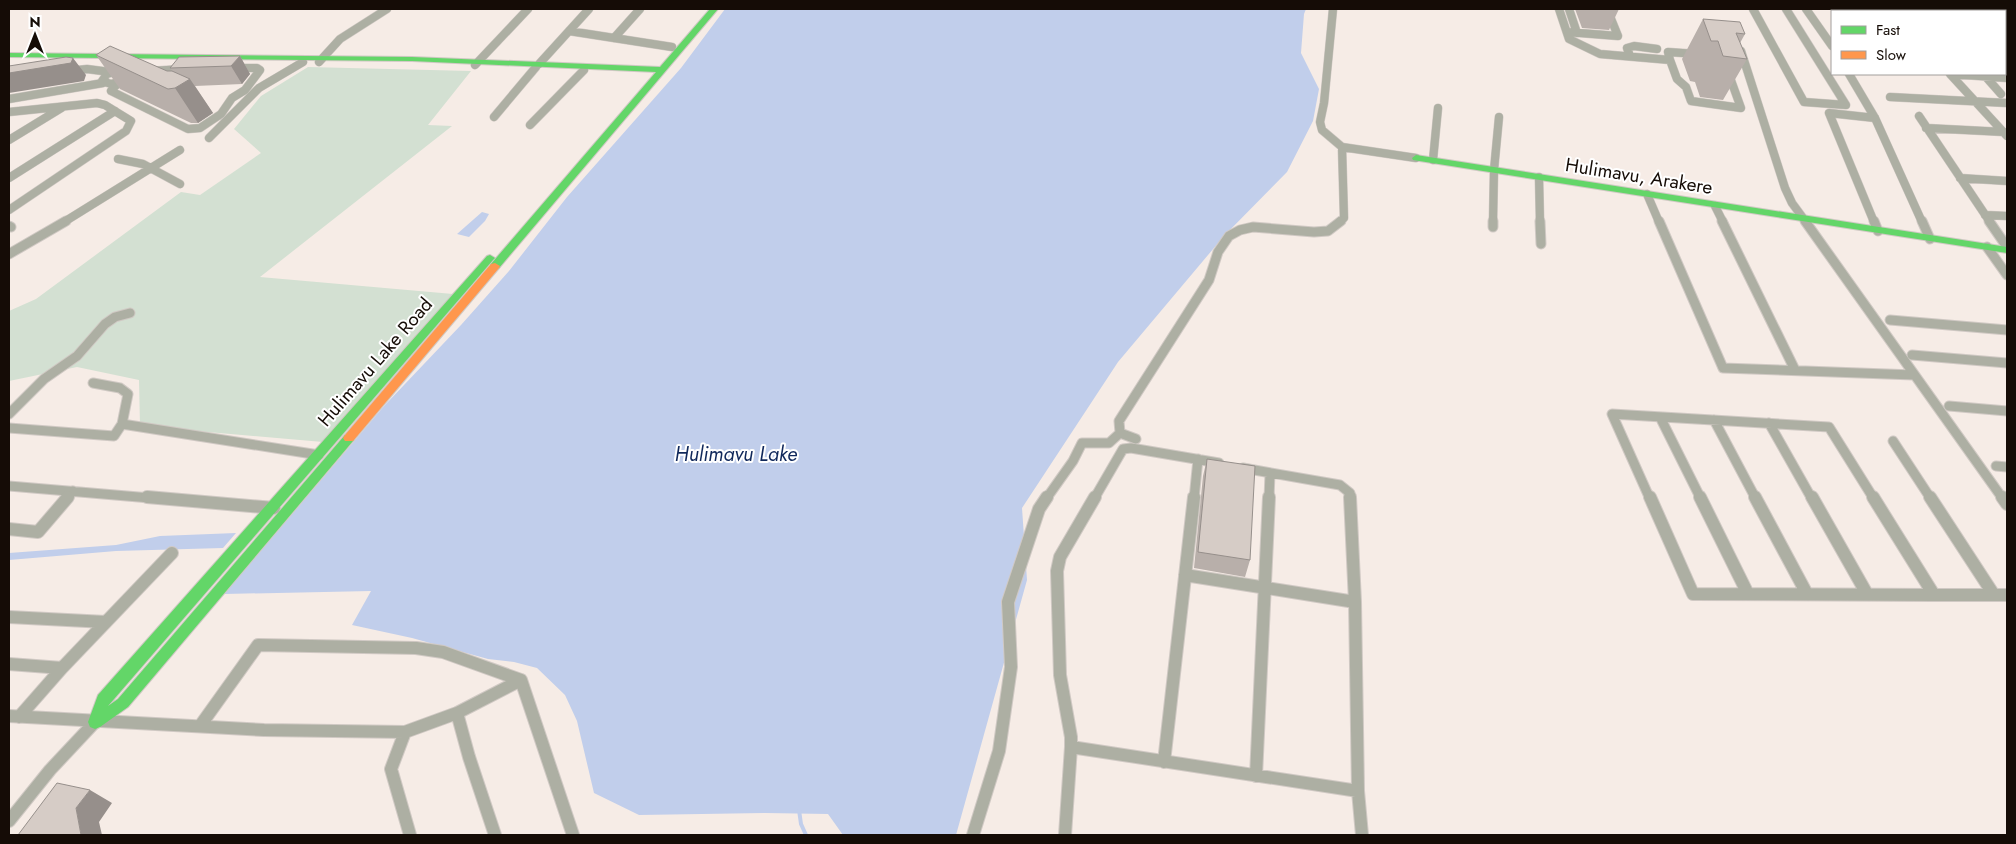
<svg xmlns="http://www.w3.org/2000/svg" width="2016" height="844" font-family="Jost,sans-serif">
<rect width="100%" height="100%" fill="#f6ece6"/>
<path fill="#d3e0d2" d="M308,67L471,71L428,125L452,126L260,277L453,294L323,442L140,426L139,380L77,367L9,381V311L36,299L181,192L200,195L261,153L234,129L261,96Z"/>
<path fill="#c1ceeb" d="M725,9H1306L1304,14L1301,53L1319,89L1313,121L1287,172L1224,236L1118,362L1022,508L1027,580L956,835H843L828,814L765,813L639,815L594,793L577,721L565,695L537,668L514,662L488,659L412,638L352,625L371,591L224,594L385,405L461,325L509,271L567,197L681,68Z
M482,212L489,214L485,221L469,237L457,234Z
M236,533L223,548L116,551L9,560V553L116,545L160,536Z"/>
<g fill="none" stroke-linecap="round" stroke-linejoin="round">
<path stroke="#c1ceeb" stroke-width="4" d="M799,810L801,824L806,835"/>
<g stroke="#d0c9c4" stroke-width="9">
<path id="street-far2" d="M1333,9L1324,103L1320,122L1322,130L1342,147L1416,158
M1559,9L1569,39L1600,54L1670,60L1668,52L1697,54
M1569,9L1577,33
M1753,9L1804,102L1846,105L1786,9
M1806,9L1832,46
M1848,9L1850,11
M1890,9L1893,11
M569,31L672,47
M1567,32L1618,36L1607,9
M614,38L640,9
M1741,51L1785,188L1792,203L1806,222
M1630,56L1627,48L1634,46L1657,49
M1670,60L1677,79L1686,87L1691,101L1741,108L1728,72
M319,62L340,39L387,9
M539,64L589,9
M475,65L528,9
M122,70L107,74L102,81L111,84L128,79
M69,71L87,69L110,72
M150,71L183,69
M1849,74L1875,118L1922,222
M1950,74L2007,136
M1951,74L2007,78
M1986,77L2001,94
M118,83L111,91L188,129L200,128L221,114L232,98L245,90L260,70L257,68H235
M1890,97L2007,103
M9,99L103,83
M9,112L97,103L105,105L131,121L126,131L9,210
M1919,116L1990,222
M494,117L536,67
M530,125L584,70
M1926,128L2004,132
M209,138L259,88L303,62
M9,140L63,107
M118,159L143,164L180,184
M1433,160L1438,108
M1539,177L1540,222
M9,178L115,111
M1960,178L2007,181
M1647,194L1659,222
M1715,206L1723,222
M1985,215L2007,216
M64,222L180,150
M1339,222L1344,218L1342,147
M1493,222L1494,170L1499,117
M1874,222L1829,113L1875,118"/>
</g>
<g stroke="#d0c9c4" stroke-width="11">
<path id="street-far1" d="M1540,221L1541,244
M1659,221L1723,368L1914,375
M1722,221L1795,370
M1805,221L2003,499
M1874,221L1878,231
M1922,221L1930,239
M1989,221L2007,247
M9,226L11,227
M1493,227V221
M1987,247L2007,275
M9,254L66,221
M1890,320L2007,330
M1912,355L2007,363
M1949,406L2007,411
M9,414L44,379L77,356L105,324L115,317L130,313
M1660,417L1701,499
M1714,420L1756,499
M1769,423L1812,499
M122,424L319,455
M9,428L114,436L122,424L128,394L120,388L93,383
M1136,439L1120,433L1119,421L1209,280L1218,252L1229,236L1240,230L1253,227L1314,232L1328,231L1341,221
M1893,441L1931,499
M1996,466L2007,467
M1243,468L1340,485L1350,493V499
M9,486L162,499
M66,499L73,491
M1046,499L1073,461L1082,443H1109L1120,433
M1094,499L1123,449L1131,448L1219,463
M1194,499L1198,459
M1269,499L1270,473
M1650,499L1612,414L1829,427L1874,499"/>
</g>
<g stroke="#d0c9c4" stroke-width="14">
<path id="street" d="M147,497L274,508
M1350,497L1355,602L1358,791L1362,835
M1650,497L1693,594L1934,595
M1700,497L1748,594
M1755,497L1807,594
M1812,497L1867,594
M1873,497L1934,595
M1930,497L1994,595
M2002,497L2007,504
M9,529L38,532L68,497
M1185,575L1355,602
M1934,595H2007
M9,617L106,622
M9,664L62,668
M457,713L469,757L495,835
M9,716L264,730L405,732L457,713L521,680L573,835
M19,717L62,668L172,553
M200,726L258,645L416,648L443,652L521,680
M405,732L391,769L410,835
M1071,747V737L1060,675L1057,571L1060,557L1095,497
M1164,762L1194,497
M1256,776L1269,497
M9,821L50,770L95,722
M973,835L999,751L1011,667L1008,602L1039,509L1047,497
M1065,835L1071,747L1358,791"/>
</g>
<g stroke="#d0c9c4" stroke-width="2">
<path id="fast" d="M710,9H718L499,268L495,269L490,266L491,264L656,72L412,61L9,57V53L412,57L660,67Z
M1416,155L2007,247V253L1413,160L1412,158Z
M490,255L495,258L493,260L108,706L118,699L345,435H353L355,438L353,441L128,707L100,727L95,729L90,727L88,722L98,695L487,256Z"/>
</g>
<g stroke="#d0c9c4" stroke-width="2">
<path id="slow" d="M495,263L500,266L499,268L353,441H345L343,438L345,435L491,264Z"/>
</g>
<use href="#street-far2" stroke="#adafa3" stroke-width="8"/>
<use href="#street-far1" stroke="#adafa3" stroke-width="9"/>
<use href="#street" stroke="#adafa3" stroke-width="12"/>
<use href="#fast" fill="#63d668" fill-rule="evenodd"/>
<use href="#slow" fill="#ff974d" fill-rule="evenodd"/>
</g>
<path fill="#b8afaa" d="M1575,9H1619L1609,30L1582,28Z
M1703,19L1745,34L1740,43L1747,59L1723,100L1700,97L1695,82L1690,81L1682,59Z
M96,55L167,71H172L170,68L240,56L250,74L242,84L195,86L213,113L198,123H191L120,89Z
M1207,459L1250,560L1245,577L1194,568L1203,476Z"/>
<path fill="#968f8b" d="M240,56L250,74L242,84L231,66Z
M73,58L86,75L84,81L9,93V73Z
M190,79L213,113L198,123L175,88Z
M90,790L112,803L99,822L102,835H81L76,808Z"/>
<path fill="#d6ccc6" stroke="#968f8b" d="M1703,19L1740,22L1745,34L1736,33L1747,59L1723,56L1718,41H1711Z
M110,46L167,71H172L190,79L175,88L168,89L96,55Z
M240,56L231,66L170,68L179,57Z
M66,57L73,58L71,63L9,73V66Z
M1207,459L1255,466L1250,560L1198,552Z
M57,783L90,790L76,808L81,835H18Z"/>
<g text-anchor="middle" dominant-baseline="central" stroke-width="4" stroke-linejoin="round" paint-order="stroke">
<g font-size="19" fill="#150c06" stroke="#fff">
<text transform="translate(1639 176) rotate(9)">Hulimavu, Arakere</text>
<text transform="translate(375 362) rotate(-49)">Hulimavu Lake Road</text>
</g>
<g font-size="20" font-style="italic" fill="#10285b" stroke="#fff">
<text x="736" y="454">Hulimavu Lake</text>
</g>
</g>
<rect width="2016" height="844" fill="none" stroke="#150c06" stroke-width="20"/>
<rect x="1831" y="10" width="175" height="65" fill="#ffffff" stroke="#a19e9b"/>
<rect x="1841" y="26" width="25" height="8" fill="#63d668" stroke="#a19e9b"/>
<text x="1876" y="35" font-size="15" fill="#150c06">Fast</text>
<rect x="1841" y="51" width="25" height="8" fill="#ff974d" stroke="#a19e9b"/>
<text x="1876" y="60" font-size="15" fill="#150c06">Slow</text>
<g transform="translate(35 35)" stroke="#ffffff" stroke-width="4" paint-order="stroke">
<path d="M0-4L9 19L0 12L-9 19Z" fill="#150c06"/>
<text y="-8" font-size="14" font-weight="bold" text-anchor="middle" fill="#150c06">N</text>
</g>
</svg>
